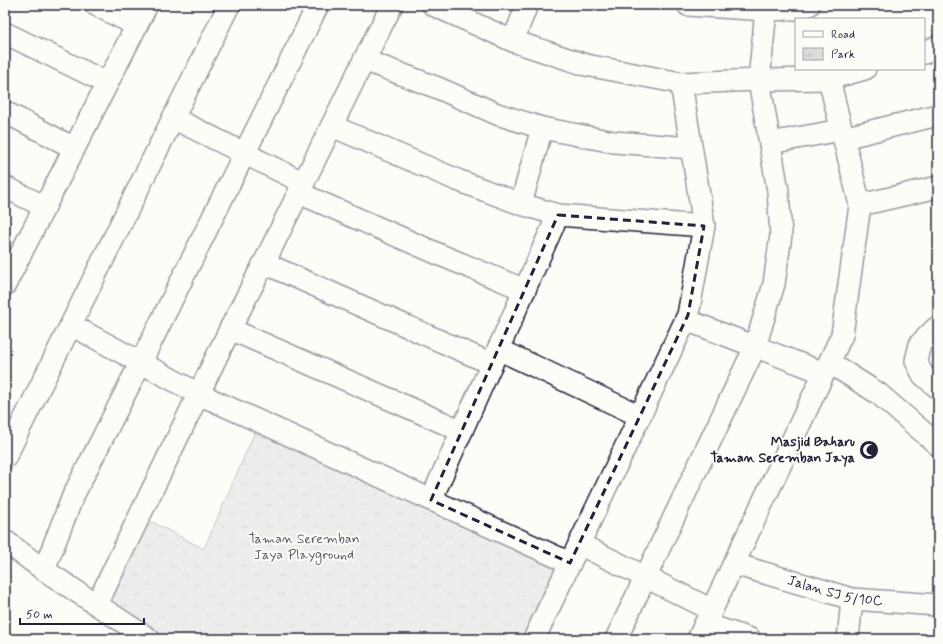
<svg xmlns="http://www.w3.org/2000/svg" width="943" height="644" font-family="Mynerve,sans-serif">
<defs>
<pattern id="park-tufts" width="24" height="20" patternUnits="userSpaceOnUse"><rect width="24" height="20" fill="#dddcdb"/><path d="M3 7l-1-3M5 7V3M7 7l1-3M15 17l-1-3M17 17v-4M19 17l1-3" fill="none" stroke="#bdbcbd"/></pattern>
</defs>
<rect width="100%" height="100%" fill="#fdfcf7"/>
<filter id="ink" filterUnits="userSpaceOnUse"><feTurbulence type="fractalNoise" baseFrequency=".025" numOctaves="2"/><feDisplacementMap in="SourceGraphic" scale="8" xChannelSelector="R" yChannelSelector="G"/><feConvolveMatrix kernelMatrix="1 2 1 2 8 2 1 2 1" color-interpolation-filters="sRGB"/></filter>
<g filter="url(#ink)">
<path fill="url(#park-tufts)" stroke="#807f8b" d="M258,425L567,564L531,639H168L102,596L142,517L204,549Z"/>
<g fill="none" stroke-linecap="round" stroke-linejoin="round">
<g stroke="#22223b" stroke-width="24">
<g id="minor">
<path d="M96,5L136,25"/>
<path d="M433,5L513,41L586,65L681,83L759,80L829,79L865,69"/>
<path d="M688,5L766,10L796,9L809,5"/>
<path d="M5,33L107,83"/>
<path d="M513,41L527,5"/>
<path d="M924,53L938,46"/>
<path d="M364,60L438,88L497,114L542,128L614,142L691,148"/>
<path d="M5,112L74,148"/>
<path d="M173,118L304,183"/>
<path d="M332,126L457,180L521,204L558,215L704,226"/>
<path d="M843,138L938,115"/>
<path d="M770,143L841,130"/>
<path d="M5,187L45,207"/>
<path d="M299,193L445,257L525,290"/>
<path d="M521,204L542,128"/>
<path d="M860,205L938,187"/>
<path d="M264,263L492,364"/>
<path d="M5,285L147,5"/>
<path d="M686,320L824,373"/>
<path d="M71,325L199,394L570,563"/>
<path d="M936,328L920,344L916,361L923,375L938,388"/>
<path d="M230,329L462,431"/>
<path d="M498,349L640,416"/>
<path d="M830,363L879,394L938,445"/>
<path d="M5,458L229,5"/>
<path d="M431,500L558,215"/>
<path d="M5,541L44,570L149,639"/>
<path d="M579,544L712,610"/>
<path id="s1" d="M734,564L852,599L938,605"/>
<path d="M44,570L73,496L141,362L318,5"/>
<path d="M97,604L230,329L264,263L364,60L392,5"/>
<path d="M705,624L750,639"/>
<path d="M534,639L688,315L704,226L681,83"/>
<path d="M616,639L755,347L774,284L781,235L778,191L759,80L766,10"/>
<path d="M698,639L842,335L860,205L829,79"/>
<path d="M848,639L852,599"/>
</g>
</g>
<use href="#minor" stroke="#fdfcf7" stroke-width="21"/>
</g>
</g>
<path d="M0 0H943V644H0ZM558,215L704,226L688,315L570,563L431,500Z" fill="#fdfcf7" fill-opacity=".55" fill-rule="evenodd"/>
<path fill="none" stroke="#22223b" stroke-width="3" stroke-dasharray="8 5" stroke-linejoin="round" d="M558,215L704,226L688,315L570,563L431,500Z"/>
<defs>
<g id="mosque-disc" transform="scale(1)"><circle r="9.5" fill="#22223b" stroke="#fdfcf7"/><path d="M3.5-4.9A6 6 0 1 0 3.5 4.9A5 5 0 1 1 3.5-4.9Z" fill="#fff"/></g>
</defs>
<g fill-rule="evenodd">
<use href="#mosque-disc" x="869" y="450"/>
</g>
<g text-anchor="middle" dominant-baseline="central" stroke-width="4" stroke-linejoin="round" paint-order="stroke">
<g font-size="14" font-weight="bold" fill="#22223b" stroke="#fdfcf7" text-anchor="end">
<text x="855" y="442">Masjid Baharu<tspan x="855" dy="16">Taman Seremban Jaya</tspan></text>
</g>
<g font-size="14" fill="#5a5a6b" stroke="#fdfcf7">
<text x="304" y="539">Taman Seremban<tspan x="304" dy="16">Jaya Playground</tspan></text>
</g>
<g font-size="14" fill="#22223b" stroke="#fdfcf7">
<text stroke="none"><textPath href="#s1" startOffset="105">Jalan SJ 5/10C</textPath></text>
</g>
</g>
<rect width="943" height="644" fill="none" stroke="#fdfcf7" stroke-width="20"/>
<rect x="10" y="10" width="923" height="624" fill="none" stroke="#22223b" stroke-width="1.5" filter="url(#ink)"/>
<rect x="795" y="18" width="130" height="52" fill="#fdfcf7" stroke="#a5a5ac"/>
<rect x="803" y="31" width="20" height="6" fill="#fdfcf7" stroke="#a5a5ac"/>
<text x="831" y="38" font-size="12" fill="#22223b">Road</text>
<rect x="803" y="48" width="20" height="12" fill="url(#park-tufts)" stroke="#a5a5ac"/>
<text x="831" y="58" font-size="12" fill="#22223b">Park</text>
<path d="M20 618v6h124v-6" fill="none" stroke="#22223b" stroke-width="2"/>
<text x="26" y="618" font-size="12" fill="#22223b" stroke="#fdfcf7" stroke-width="3" paint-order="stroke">50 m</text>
</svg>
